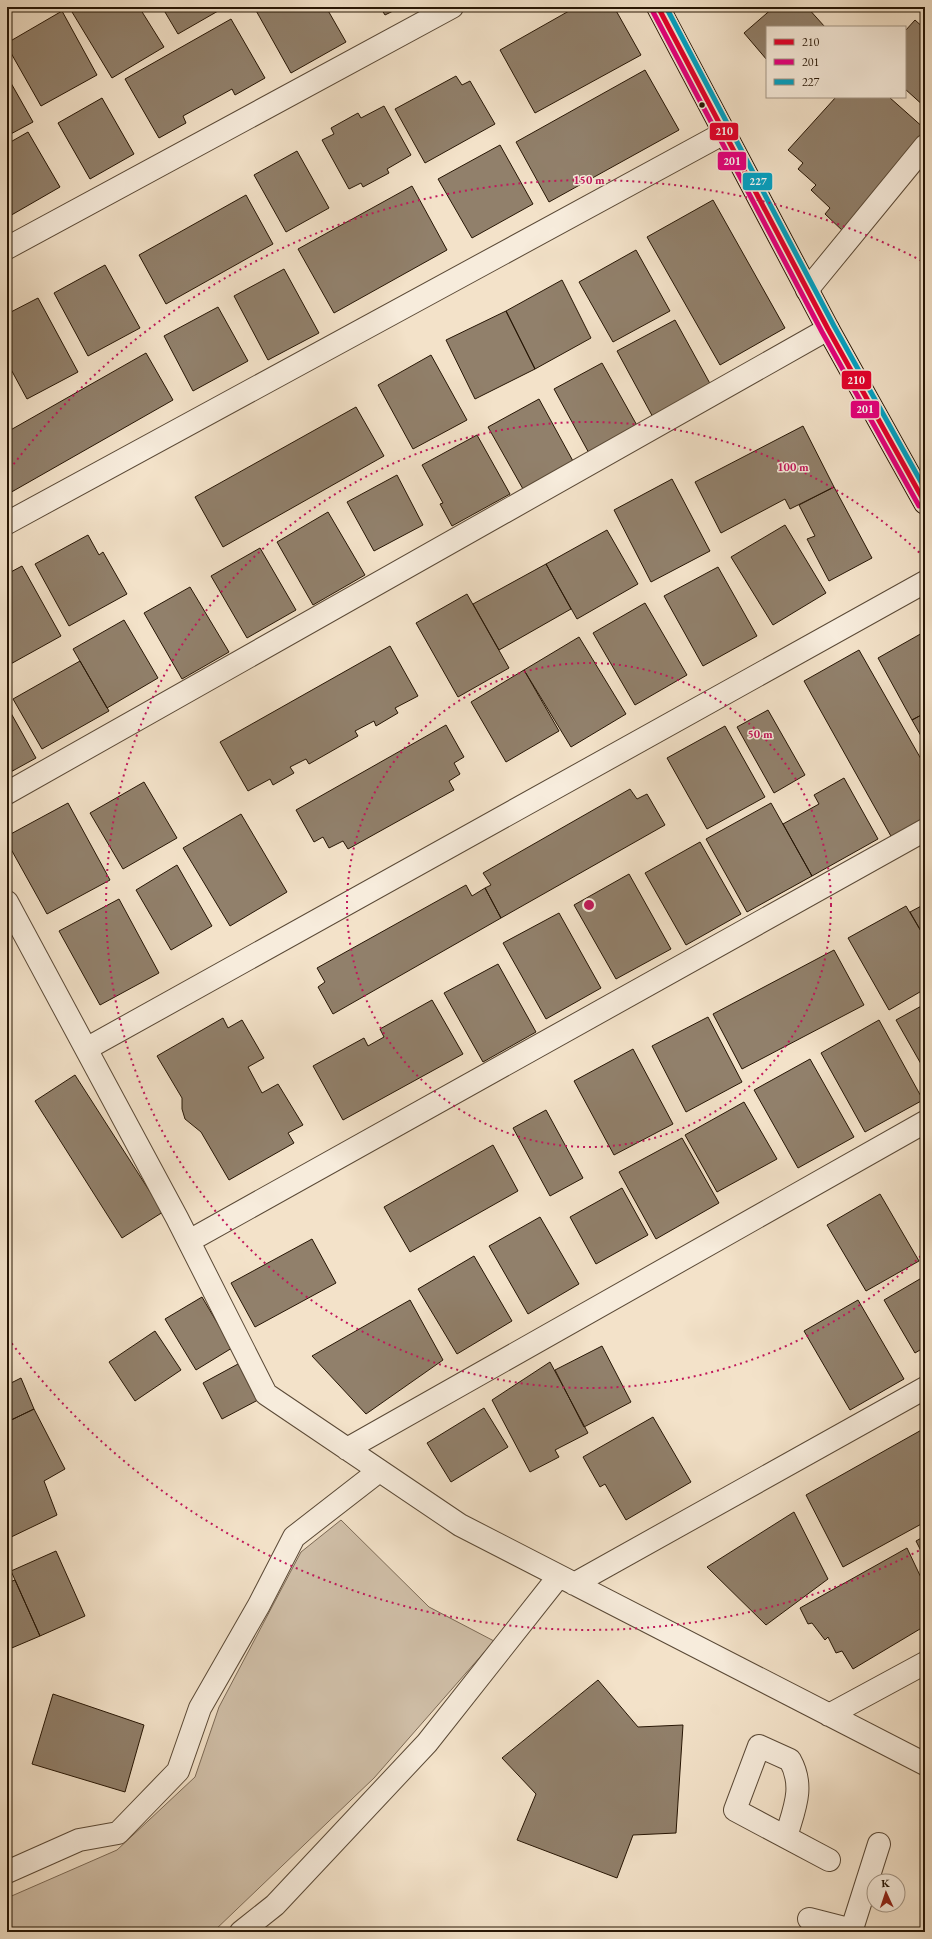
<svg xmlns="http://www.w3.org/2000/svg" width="932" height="1939" font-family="'EB Garamond',serif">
<rect width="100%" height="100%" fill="#f3e2c9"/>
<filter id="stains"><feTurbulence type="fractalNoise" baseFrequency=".005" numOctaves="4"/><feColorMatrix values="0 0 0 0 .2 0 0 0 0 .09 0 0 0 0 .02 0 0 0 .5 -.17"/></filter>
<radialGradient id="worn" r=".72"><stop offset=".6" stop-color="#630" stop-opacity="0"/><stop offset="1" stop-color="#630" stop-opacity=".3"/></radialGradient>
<path fill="#d0bfa8" stroke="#7c6a56" d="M341,1520L429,1607L494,1641L374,1778L213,1932H7V1898L117,1850L195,1777L219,1707L301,1552Z"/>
<path fill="#91806b" stroke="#271605" d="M69,7H139L164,47L112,78Z
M162,7H225L178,34Z
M254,7H326L346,42L291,73Z
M380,7H401L385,15Z
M576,7H614L641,55L535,113L500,50Z
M774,7H807L825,27H767V60L744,33Z
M62,11L97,75L41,106L7,46V43Z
M231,19L265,78L235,95L232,89L183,116L186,123L159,138L125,79Z
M915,20L925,29V107L905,89V31Z
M645,70L679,130L549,202L516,142Z
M7,76L33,122L7,136Z
M456,76L462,85L470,81L495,124L425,163L395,109Z
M836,97H889L925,129V144L845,233L825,214L830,208L811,190L816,185L798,169L803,163L788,150Z
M102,98L134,154L90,179L58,123Z
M384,106L411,155L387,169L389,173L363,187L361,183L349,189L322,140L334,134L331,128L358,113L361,118Z
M28,132L60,187L8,217L7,144Z
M500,145L533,204L472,238L438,179Z
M297,151L329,208L286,232L254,175Z
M412,186L447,250L334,313L298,249Z
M246,195L273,244L166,304L139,255Z
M713,200L785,328L720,365L647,237Z
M636,250L670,311L613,342L579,282Z
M105,265L140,328L88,356L54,293Z
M284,269L319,333L268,360L234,296Z
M562,280L591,338L535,369L506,311Z
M38,298L78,372L27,399L7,362V314Z
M218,307L248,361L193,391L164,336Z
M506,311L535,369L475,399L446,340Z
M675,320L713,389L655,421L617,351Z
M146,353L173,400L8,494L7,432Z
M431,355L467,420L413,449L378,385Z
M602,363L639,429L590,455L554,389Z
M539,399L573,461L523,489L488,427Z
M356,407L384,456L223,547L195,497Z
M803,426L834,487L790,509L785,499L721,533L695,482Z
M477,435L510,494L452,526L440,504L443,503L422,465Z
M397,475L423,525L374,551L347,502Z
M672,479L710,551L651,582L614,510Z
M834,487L872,558L829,581L807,539L815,536L799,505Z
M328,512L365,575L313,605L277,542Z
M785,525L826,593L773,625L731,557Z
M607,530L638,584L577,619L546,564Z
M88,535L99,555L103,552L127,594L69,626L35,564Z
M260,548L296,610L247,638L211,576Z
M546,564L571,609L499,650L473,604Z
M22,566L61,636L7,666V574Z
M718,567L757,636L703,666L664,596Z
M190,587L229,652L182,679L144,613Z
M467,594L509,668L458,697L416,623Z
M645,603L687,675L635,705L593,633Z
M124,620L158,678L107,708L73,649Z
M924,632L925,713L912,720L878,658Z
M579,637L626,714L571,747L524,670Z
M390,646L418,696L395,708L398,713L376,726L374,721L355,731L358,736L309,764L306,759L290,767L294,773L273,785L270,779L248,791L220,742Z
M859,650L925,766V820L892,838L804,681Z
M80,661L109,711L42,749L13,699Z
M524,670L559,731L506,762L471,702Z
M7,706L36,758L7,774Z
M768,710L805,775L774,793L737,727Z
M925,713V743L912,720Z
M446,725L464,757L454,763L460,774L449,781L454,790L348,849L343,841L329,848L323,837L314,842L296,810Z
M725,726L765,797L707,829L667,758Z
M844,778L878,839L812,876L783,824L819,804L814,795Z
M144,782L177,838L123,869L90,813Z
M630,789L637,799L647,794L665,825L501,918L485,888L491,885L483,873Z
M68,803L110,880L47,914L7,842V836Z
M771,803L812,876L747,912L706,839Z
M241,814L287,892L230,926L183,848Z
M700,842L741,914L686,945L645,873Z
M177,865L212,926L171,950L136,890Z
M629,874L671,949L616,979L574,905Z
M466,885L472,896L485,888L501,918L333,1014L318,987L325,982L317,968Z
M119,899L159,973L100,1005L59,931Z
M925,904V938L910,912Z
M906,906L925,938V989L889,1010L848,938Z
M559,913L601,988L546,1019L503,943Z
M834,950L864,1005L742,1069L713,1014Z
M498,964L536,1032L483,1062L444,993Z
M432,1000L463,1054L343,1120L313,1066L364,1038L368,1046L384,1037L380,1029Z
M925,1004V1071L896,1020Z
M708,1017L742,1082L686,1112L652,1046Z
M223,1018L228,1028L242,1020L264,1058L248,1067L262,1093L278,1084L303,1125L288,1133L294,1143L229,1180L201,1132L185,1119L182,1109V1098L157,1056Z
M879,1020L923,1100L865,1132L821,1053Z
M633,1049L673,1124L614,1155L574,1081Z
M810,1059L854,1137L798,1168L754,1090Z
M75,1075L163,1212L122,1238L35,1101Z
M744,1102L777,1159L717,1192L685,1135Z
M546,1110L583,1178L550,1196L513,1128Z
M682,1138L719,1203L656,1239L619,1172Z
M493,1145L518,1191L410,1252L384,1207Z
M622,1188L648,1235L596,1264L570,1217Z
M880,1194L919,1261L866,1291L827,1225Z
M540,1217L579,1284L528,1314L489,1246Z
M312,1239L336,1283L255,1327L231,1283Z
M474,1256L512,1321L457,1354L418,1289Z
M925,1276V1347L915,1353L884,1300Z
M202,1297L232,1348L196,1370L165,1319Z
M410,1300L443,1360L366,1414L312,1356Z
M858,1300L904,1379L850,1410L804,1331Z
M155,1331L181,1370L135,1401L109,1362Z
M602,1346L631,1402L584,1427L555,1370Z
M550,1362L588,1433L555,1450L559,1457L530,1472L492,1400Z
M238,1364L258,1400L222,1419L203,1383Z
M21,1378L34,1409L7,1422V1385Z
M484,1408L508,1447L451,1482L427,1443Z
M34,1409L65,1469L44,1481L57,1515L7,1539V1422Z
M653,1417L691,1482L626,1520L605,1484L600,1487L583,1457Z
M925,1428V1522L843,1567L806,1495Z
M794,1512L828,1579L766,1625L707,1567Z
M925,1536V1559L916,1541Z
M907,1548L925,1586V1626L853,1669L842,1651L836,1653L828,1637L825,1640L812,1623L808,1624L800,1608Z
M56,1551L85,1616L40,1636L11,1571Z
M15,1580L40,1636L7,1650V1583Z
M598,1680L638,1727L683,1725L676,1833L633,1835L617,1878L517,1840L536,1794L502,1758Z
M53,1694L144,1725L125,1792L32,1764Z"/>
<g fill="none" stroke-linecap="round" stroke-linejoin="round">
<g stroke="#5a4936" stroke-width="24">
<path id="minor" d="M7,248L452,7
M807,290L925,146
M7,523L724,133
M7,793L828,329
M7,902L177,1218L266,1394L460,1525L925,1764
M86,1049L925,582
M189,1241L925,830
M347,1449L925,1122
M574,1584L925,1388
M829,1715L925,1663
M786,1837C794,1809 805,1787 790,1760L759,1746L735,1810L829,1860
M7,1872L79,1840L118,1833L178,1771L200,1708L259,1605L294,1537L379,1471
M809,1919L852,1930
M241,1932L275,1905L427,1743L559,1576
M851,1932L879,1844"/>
</g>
<g stroke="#271605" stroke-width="24">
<path id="major" d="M658,7L828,329L925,503"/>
</g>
<use href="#minor" stroke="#f7ecdc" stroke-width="22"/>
<use href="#major" stroke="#f3e2c9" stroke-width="22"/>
<g stroke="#f7ecdc" stroke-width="8">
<path id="bus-1" d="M658,7L828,329L925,503"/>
</g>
<g stroke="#f7ecdc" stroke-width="8">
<path id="bus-2" d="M652,10L822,332L919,506"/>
</g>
<g stroke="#f7ecdc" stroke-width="8">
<path id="bus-3" d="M666,7L834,326L925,489"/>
</g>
<use href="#bus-1" stroke="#e4002b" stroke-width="5"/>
<use href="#bus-2" stroke="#e5007d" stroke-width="5"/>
<use href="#bus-3" stroke="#02a2c4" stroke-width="5"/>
</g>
<g fill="none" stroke="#c2185b" stroke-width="2" stroke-dasharray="2 4">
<circle cx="589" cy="905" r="242"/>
<path d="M925 1252A483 483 0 1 1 925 558"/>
<path d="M924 1548A725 725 0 0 1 10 1341M10 469A725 725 0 0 1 924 262"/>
</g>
<circle fill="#271605" stroke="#f7ecdc" stroke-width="1.5" cx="702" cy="105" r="3.5"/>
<circle cx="589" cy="905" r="6" fill="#c2185b" stroke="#f7ecdc" stroke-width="2"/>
<g font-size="12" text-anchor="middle" font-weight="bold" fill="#c2185b" stroke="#f7ecdc" stroke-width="3" stroke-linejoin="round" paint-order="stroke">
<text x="589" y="184">150 m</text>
<text x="793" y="471">100 m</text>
<text x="760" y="738">50 m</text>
</g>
<g stroke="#f7ecdc" stroke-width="1.5">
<rect x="709" y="122" width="30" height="19" rx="4" fill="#e4002b"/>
<rect x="717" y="151" width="30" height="20" rx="4" fill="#e5007d"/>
<rect x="742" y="172" width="31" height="19" rx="4" fill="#02a2c4"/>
<rect x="841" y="370" width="31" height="20" rx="4" fill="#e4002b"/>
<rect x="850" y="400" width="30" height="19" rx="4" fill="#e5007d"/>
</g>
<g font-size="11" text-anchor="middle" font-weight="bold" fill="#fff">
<text x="724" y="135">210</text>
<text x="732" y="165">201</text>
<text x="758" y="185">227</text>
<text x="856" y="384">210</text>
<text x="865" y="413">201</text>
</g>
<rect width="932" height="1939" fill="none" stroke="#f3e2c9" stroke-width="24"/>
<rect x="8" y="8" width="916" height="1923" fill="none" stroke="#271605" stroke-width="2"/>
<rect x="12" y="12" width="908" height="1915" fill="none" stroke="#271605"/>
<rect x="766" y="26" width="140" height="72" fill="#f7ecdc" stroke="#a49686"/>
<rect x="774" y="39" width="20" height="6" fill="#e4002b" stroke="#a49686"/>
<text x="802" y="46" font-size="12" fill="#271605">210</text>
<rect x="774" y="59" width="20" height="6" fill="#e5007d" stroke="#a49686"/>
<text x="802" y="66" font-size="12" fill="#271605">201</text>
<rect x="774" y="79" width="20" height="6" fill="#02a2c4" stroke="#a49686"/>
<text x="802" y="86" font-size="12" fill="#271605">227</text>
<g transform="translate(886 1893) rotate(357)"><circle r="19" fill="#f7ecdc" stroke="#a49686"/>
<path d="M0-3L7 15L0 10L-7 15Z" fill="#8f2418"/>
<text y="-6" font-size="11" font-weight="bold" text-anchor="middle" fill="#271605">K</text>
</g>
<rect width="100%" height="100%" filter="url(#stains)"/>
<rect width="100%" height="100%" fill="url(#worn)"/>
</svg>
